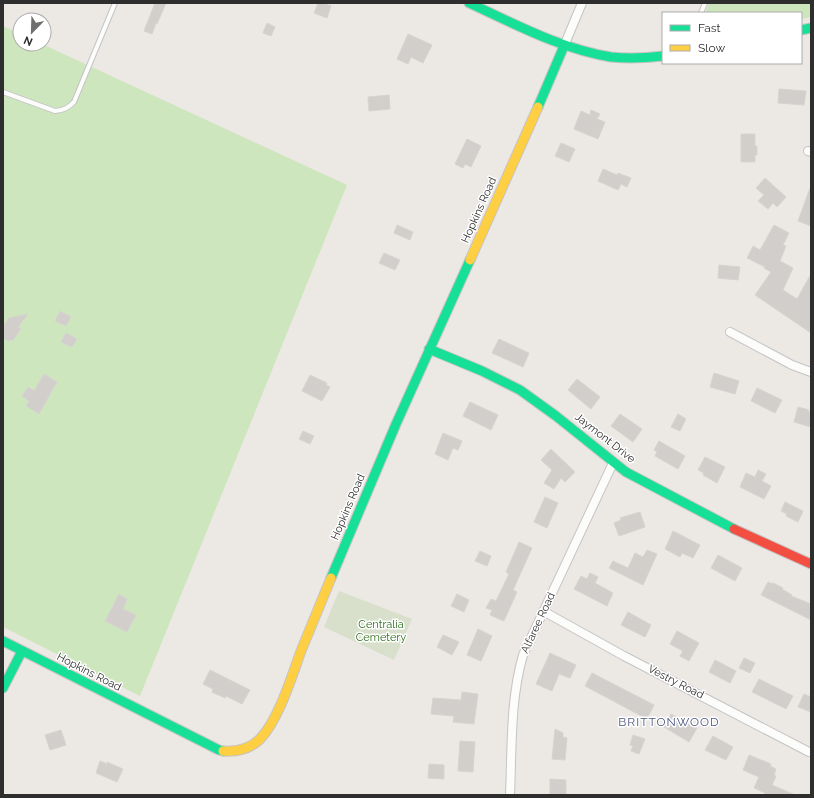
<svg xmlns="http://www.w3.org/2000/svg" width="814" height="798" font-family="Raleway,sans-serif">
<rect width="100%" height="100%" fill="#ece8e4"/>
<path fill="#cee6be" d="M709,3H811V17L801,19V13H705Z
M3,26L20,34V44H42L347,185L140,696L3,627Z"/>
<path fill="#d8e0cc" d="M339,591L412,619L394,660L324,627Z"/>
<path fill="#d1cecb" stroke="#d7d4d0" d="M155,3H166L157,24L156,23L152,34L144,31Z
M318,3H323L331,6L327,18L314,13Z
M267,23L275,27L271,36L263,33Z
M408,34L432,45L423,63L411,57L408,64L397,59Z
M779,89L806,91L804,105L778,103Z
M389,95L390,109L369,111L368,97Z
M591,110L600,114L597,119L605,122L598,139L574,129L581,111L590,115Z
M741,134H755V146H757V155H755V162H741Z
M467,139L481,146L471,167L465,164L463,168L455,164Z
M561,143L575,149L569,162L555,156Z
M603,169L617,175L618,173L631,178L627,187L621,184L618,190L598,181Z
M765,178L786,197L777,207L773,203L768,209L758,201L764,195L756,188Z
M810,188L811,189V226L798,221Z
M397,225L413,232L410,240L394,233Z
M774,225L789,233L783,245L786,246L780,261L793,268L783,290L797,299L811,274V333L755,295L771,272L764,268L765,267L747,258L753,246L760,250Z
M384,253L400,260L395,270L379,263Z
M719,265L740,267L738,280L718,278Z
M60,311L71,317L66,326L55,321Z
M28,314L18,327L21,329L13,340L8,341L3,338V326L9,318Z
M66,333L77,339L72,347L61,342Z
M499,339L529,353L523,367L492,353Z
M714,373L739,381L735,394L710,387Z
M44,374L57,382L39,414L26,406L29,401L22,396L28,387L34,391Z
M310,375L327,383L326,385L330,387L322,401L302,391Z
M577,379L600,397L591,409L568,390Z
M757,388L782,400L775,413L751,401Z
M470,402L498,415L491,430L463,416Z
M798,407L809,410L808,412H811V427L794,422Z
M620,414L642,429L633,442L611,426Z
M678,414L686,419L680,431L671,427Z
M303,431L314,436L310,444L299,439Z
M443,433L462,441L458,450L453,448L448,460L435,454Z
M659,441L685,456L678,469L655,456L657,452L654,450Z
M551,449L575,472L565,482L561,478L554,489L544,483L552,470L541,460Z
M705,457L725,467L717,483L703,475L704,473L698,470Z
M758,470L766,474L762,481L771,486L764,499L740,487L746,473L755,477Z
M545,497L558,503L547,528L534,522Z
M785,502L803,511L798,522L786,516L787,514L781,511Z
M640,512L645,527L619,536L614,523L621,520L620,518Z
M673,531L700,545L693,558L682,553L680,557L665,549Z
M519,542L532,548L513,590L517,592L504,621L490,615L492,610L486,608L491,599L496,601L509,574L506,572Z
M647,550L657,554L643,585L609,568L613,561L628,568L635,553L643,557Z
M480,551L491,556L487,566L475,561Z
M718,555L742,568L735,581L711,568Z
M590,573L598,577L595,583L613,593L607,606L574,589L581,576L587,579Z
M768,582L773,584V583L783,588L782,589L792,595L791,596L811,604V620L761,595Z
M119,594L127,599L123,609L136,615L127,632L105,621Z
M457,594L469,600L464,612L451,606Z
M628,612L651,625L645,637L621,625Z
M478,629L492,636L481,661L467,655Z
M677,631L699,643L689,661L680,656L683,651L670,644Z
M443,635L459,642L452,655L437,647Z
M550,653L576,665L570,678L559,674L552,691L536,684Z
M744,658L755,663L750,673L739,668Z
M715,660L736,671L730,683L709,672Z
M210,670L250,690L242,704L226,696L225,698L212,692L213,689L203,684Z
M592,673L654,705L647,719L585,686Z
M759,679L793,696L786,709L752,692Z
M462,692L478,694L474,724L453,722L454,716L431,714L433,698L461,700Z
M804,694L811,697V712L798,707Z
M671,714L697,728L689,742L664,727Z
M555,729L563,733V737L567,738L565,760L552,759Z
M61,730L66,745L50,750L45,735Z
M633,735L645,739L639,754L631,751L633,746L630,745Z
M713,736L733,747L726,760L705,750Z
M460,741L475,742L473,772L458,771Z
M749,755L771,764L770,766L776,769L774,775L776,776L772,785L795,795H764L765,793L754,788L759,777L743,770Z
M100,761L107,764V762L123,769L117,782L96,773Z
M429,764L444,765V779L428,778Z
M550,779L566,780V795H550Z"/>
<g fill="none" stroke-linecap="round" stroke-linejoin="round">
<g stroke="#c5c4c5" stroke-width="6">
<path id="lane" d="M701,13L705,3
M3,92L55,111C64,110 68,108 74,102L115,3"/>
</g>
<g stroke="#c5c4c5" stroke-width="10">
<path id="street" d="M564,46L582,3
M808,151L811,152
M730,332L792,365L811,372
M543,611L624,656L809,752
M510,795C512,749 510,700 523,655L613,463"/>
</g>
<g stroke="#c5c4c5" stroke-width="11">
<path id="fast" d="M469,3C515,24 561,49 611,57C629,59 646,58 663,56
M801,30L811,28
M538,107L564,46
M429,349L482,371L520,390L556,416L626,472L734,529
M331,578L396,424L470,260
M3,641L219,750L223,751
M3,688L22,651"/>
</g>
<g stroke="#c5c4c5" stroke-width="11">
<path id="slow" d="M470,260L538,107
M223,751C237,752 250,749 260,739C278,721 292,676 301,651C311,627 321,602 331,578"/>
</g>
<g stroke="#c5c4c5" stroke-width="11">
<path id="jam" d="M734,529L811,564"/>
</g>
<use href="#lane" stroke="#fcfcfb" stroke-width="4"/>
<use href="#street" stroke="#fcfcfb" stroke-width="8"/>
<use href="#fast" stroke="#16e098" stroke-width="9"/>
<use href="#slow" stroke="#ffcf43" stroke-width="9"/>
<use href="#jam" stroke="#f24e42" stroke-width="9"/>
</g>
<g text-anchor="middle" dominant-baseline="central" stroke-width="3" stroke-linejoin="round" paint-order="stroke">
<g font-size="11" fill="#2e2e2e" stroke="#fff">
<text transform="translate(479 210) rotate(-66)">Hopkins Road</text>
<text transform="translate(605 438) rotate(38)">Jaymont Drive</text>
<text transform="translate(348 507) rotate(-67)">Hopkins Road</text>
<text transform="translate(538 623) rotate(-65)">Alfaree Road</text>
<text transform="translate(89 672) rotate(27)">Hopkins Road</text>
<text transform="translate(676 682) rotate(27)">Vestry Road</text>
</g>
<g font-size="11" fill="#2c6e1b" stroke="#fff">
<text x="381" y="624">Centralia<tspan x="381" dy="13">Cemetery</tspan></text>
</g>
<g font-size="12" letter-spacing="1" fill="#4d5680" stroke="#fff">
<text x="669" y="722">BRITTONWOOD</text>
</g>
</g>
<rect width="814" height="798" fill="none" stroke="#2e2e2e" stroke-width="8"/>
<rect x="662" y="12" width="140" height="52" fill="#ffffff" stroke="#ababab"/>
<rect x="670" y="25" width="20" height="6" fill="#16e098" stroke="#ababab"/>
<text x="698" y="32" font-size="12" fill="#2e2e2e">Fast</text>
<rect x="670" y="45" width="20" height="6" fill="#ffcf43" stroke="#ababab"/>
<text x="698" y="52" font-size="12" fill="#2e2e2e">Slow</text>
<g transform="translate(32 32) rotate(203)"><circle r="19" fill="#ffffff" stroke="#ababab"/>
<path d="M0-3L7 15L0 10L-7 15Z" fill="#706f6e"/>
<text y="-6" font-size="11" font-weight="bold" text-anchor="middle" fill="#2e2e2e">N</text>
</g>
</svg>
